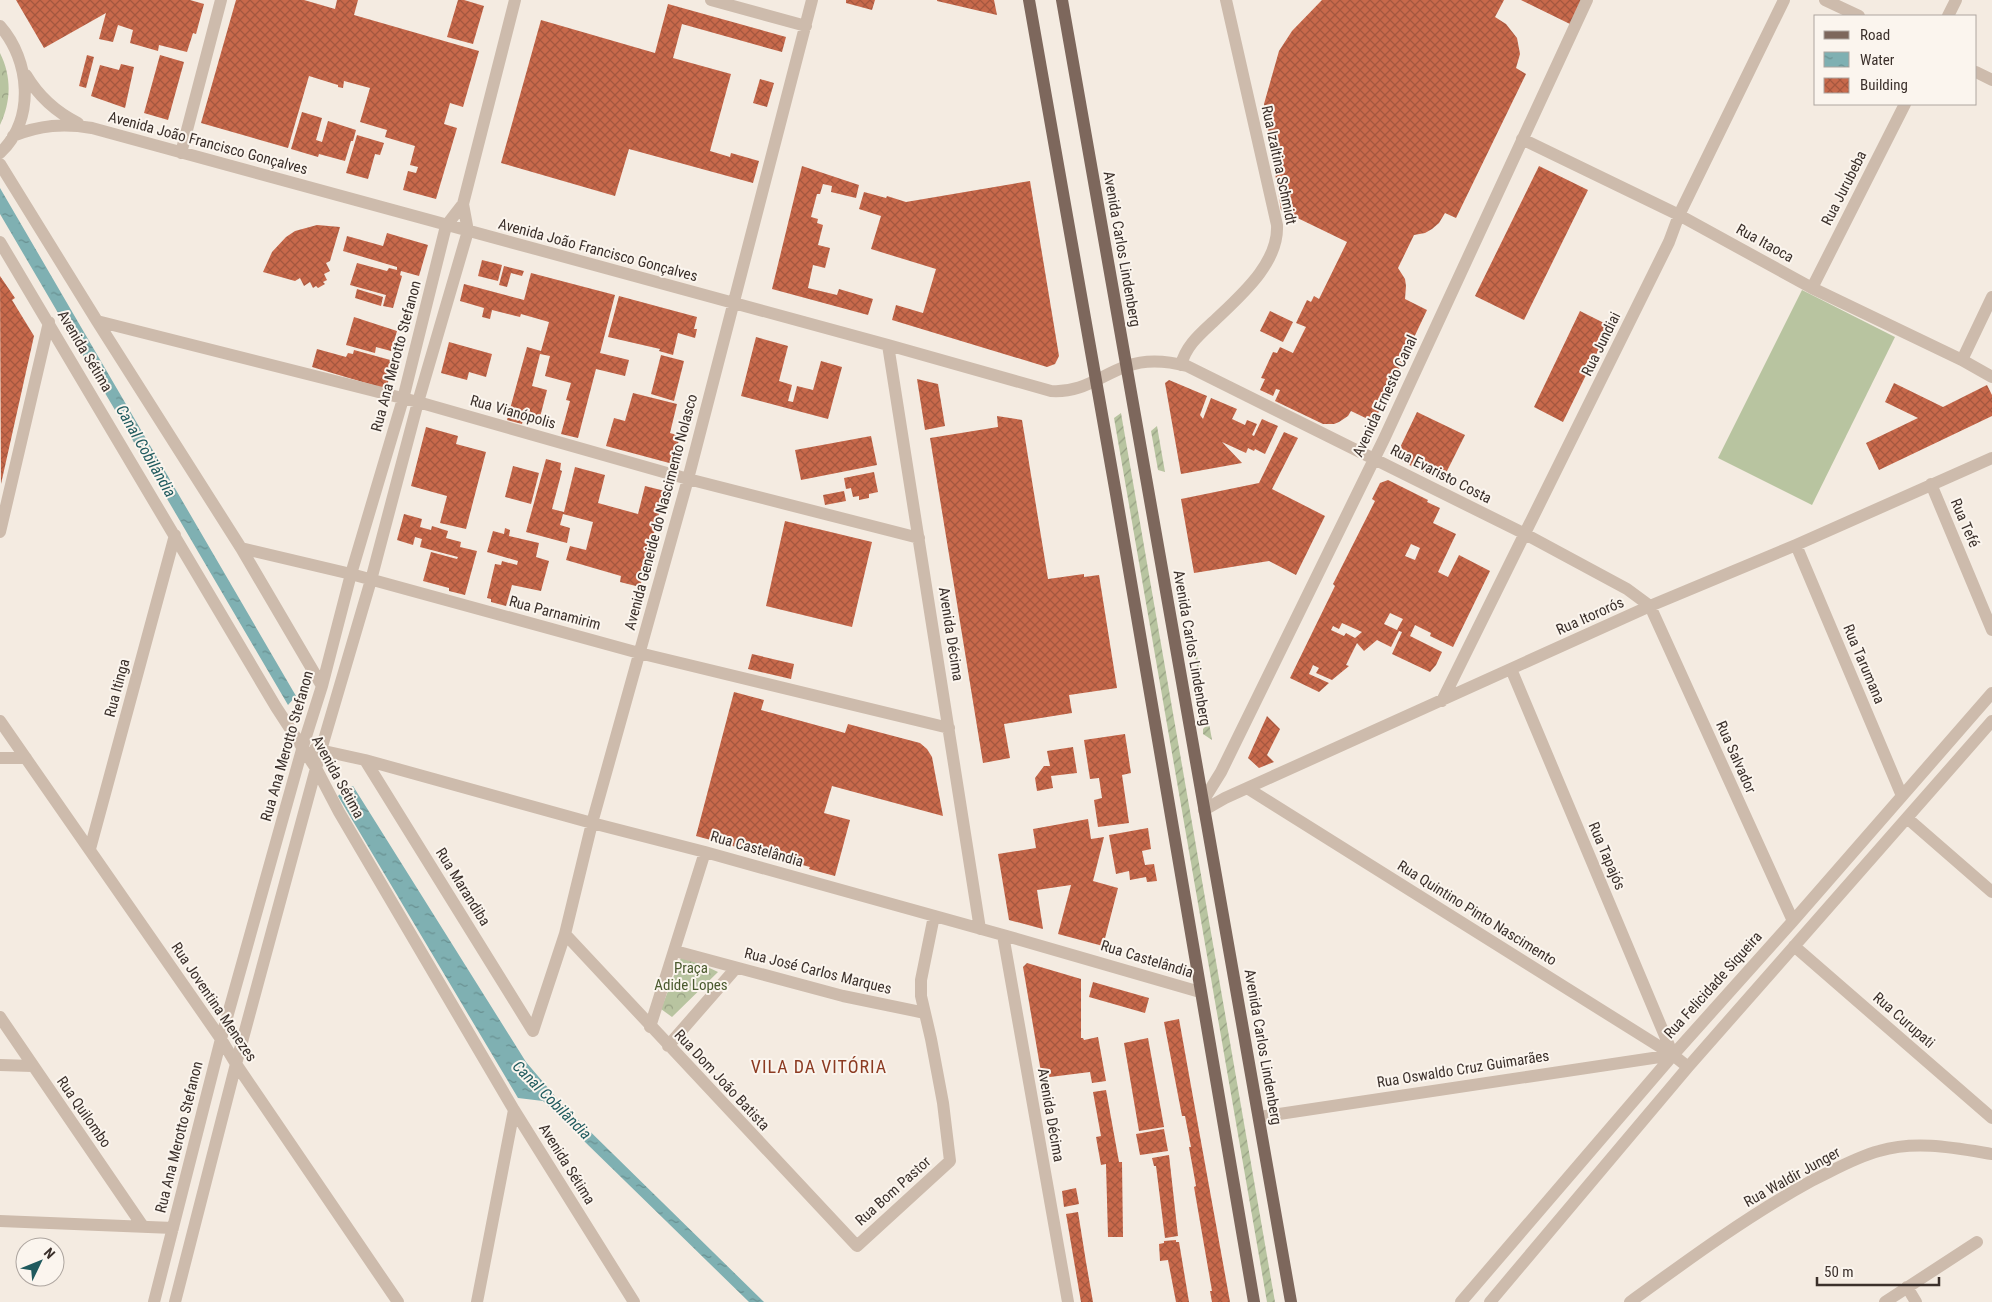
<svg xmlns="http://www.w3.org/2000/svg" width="1992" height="1302" font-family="'Roboto Condensed',sans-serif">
<defs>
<pattern id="park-crowns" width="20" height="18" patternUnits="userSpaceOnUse" patternTransform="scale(1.25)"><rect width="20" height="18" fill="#b8c4a0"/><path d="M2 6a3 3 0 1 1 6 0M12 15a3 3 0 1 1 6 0" fill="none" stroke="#97a083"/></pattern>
<pattern id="garden-furrows" width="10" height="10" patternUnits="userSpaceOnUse" patternTransform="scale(1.25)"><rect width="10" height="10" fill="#b8c4a0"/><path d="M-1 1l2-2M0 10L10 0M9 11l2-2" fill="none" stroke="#97a083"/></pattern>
<pattern id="water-ripples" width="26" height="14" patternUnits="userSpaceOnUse" patternTransform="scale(1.25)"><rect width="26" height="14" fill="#7fb0b2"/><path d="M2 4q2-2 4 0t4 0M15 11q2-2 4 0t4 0" fill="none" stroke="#699091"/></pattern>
<pattern id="building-cross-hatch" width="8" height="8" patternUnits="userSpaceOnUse" patternTransform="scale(1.25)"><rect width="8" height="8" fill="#c8694b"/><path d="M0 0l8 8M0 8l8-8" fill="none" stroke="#a4573f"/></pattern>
</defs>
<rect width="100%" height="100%" fill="#f4ebe1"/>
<path fill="url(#park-crowns)" d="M0,53C12,77 11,102 0,125Z
M682,955L718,972L672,1017L661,1009Z"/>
<path fill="url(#garden-furrows)" d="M1121,413L1275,1302H1267L1114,418Z
M1157,426L1165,472L1158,470L1151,431Z
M1192,627L1212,740L1203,734V729L1207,725L1192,638L1186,635L1187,629Z"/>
<path fill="#b8c4a0" d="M1802,290L1895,337L1812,505L1718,458Z"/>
<path fill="url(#water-ripples)" d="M0,188L296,696L288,705L0,214Z
M353,786L526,1062L560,1102L764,1302H749L543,1101L518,1098L338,796L345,789Z"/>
<path fill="url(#building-cross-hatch)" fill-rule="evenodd" d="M16,0H190L204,4L196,34L193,33L187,52L159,45L158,51L130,43L133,30L118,25L113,42L99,39L106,13L44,48Z
M236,0H304L335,9L337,0H358L354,15L479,51L463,107L450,103L444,124L457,128L436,199L403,190L408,171L416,173L418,167L410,165L415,146L385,137L387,130L360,122L370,88L344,81L343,88L338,87V85L309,76L288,148L201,123Z
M458,0H464L484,6L473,44L447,37Z
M846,0H875L872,10L846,3Z
M937,0H994L997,15L937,1Z
M1322,0H1504L1495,17L1506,24L1517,38L1520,54L1516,68L1526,74L1456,218L1445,213L1439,223L1432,229L1425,233L1414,235L1398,268L1405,279L1406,286L1405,299L1427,310L1374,422L1351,411L1348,416L1339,422L1334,424H1323L1275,401L1280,390L1276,389L1273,396L1260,390L1265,379L1261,378L1273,352L1277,353L1280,347L1293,353L1306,327L1296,323L1307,300L1311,302L1314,296L1319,299L1347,242L1281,210L1264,104L1279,51L1292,31Z
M1521,0H1584L1572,25Z
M668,4L786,37L782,52L682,24L673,58L731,74L710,151L730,157L731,153L759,161L753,183L629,149L615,196L501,163L541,20L655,53Z
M87,55L94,57L86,88L79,86Z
M160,55L184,62L168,120L144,113Z
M121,64L134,67L125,108L91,96L100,65L119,70Z
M760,79L774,83L767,107L753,103Z
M302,112L322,118L316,140L322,142L328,121L356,130L353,141H351L345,161L319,154L318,157L291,149Z
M357,135L384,143L380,155L375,154L368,179L346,173Z
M802,166L859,185L856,198L831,192L832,186L823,184L820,194H817L811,217L818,219L817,223L823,225L818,245L830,248L825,268L813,265L808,288L837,295L839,289L873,299L868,315L772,289Z
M1539,166L1588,190L1524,320L1475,296Z
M1030,181L1059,356L1055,364L1047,367L892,320L896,305L923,313L936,269L871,249L881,216L859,209L864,192L886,198L887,196L906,202Z
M317,225L340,227L330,261L326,263L330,271L324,274L327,280L323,282L325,284L318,288L316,286L313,288L310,282L304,286L300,278L295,281L263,272L272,252L286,237L295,231Z
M387,233L428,245L419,276L401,271L400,275L402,276L393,308L383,306L386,295L350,285L357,263L387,271L389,268L397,270V267L343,251L347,236L383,246Z
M482,260L502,265L498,281L478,276Z
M504,266L524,271L522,276L511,273L507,287L499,285Z
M531,273L615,295L600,353L629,360L625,376L596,369L578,438L561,434L570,401L566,400L571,383L545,376L550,356L540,354L532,386L547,390L540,417L525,413L522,424L507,420L527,347L541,351L549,322L521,314L520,317L492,310L490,319L482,317L484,308L460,301L464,284L524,300Z
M0,276L15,298L12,300L34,336L1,484Z
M357,289L383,297L381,306L355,298Z
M619,296L697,317L694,329H697L695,338L678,333L673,355L659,351L660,349L608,337Z
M1270,311L1293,322L1283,342L1260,331Z
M1580,311L1610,326L1563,422L1534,407Z
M354,317L397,331L391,351L376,347L375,353L346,345Z
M756,337L788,346L779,381L792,385L788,401L793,402L797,386L813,390L821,361L842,367L828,419L741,396Z
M449,342L492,354L486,377L469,372L467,380L441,373Z
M317,349L346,357L348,353L353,354L354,350L394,361L386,389L312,367Z
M661,355L684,361L674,401L651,394Z
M917,379L938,384L945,426L925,430Z
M1169,380L1207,396L1200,415L1203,419L1211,398L1237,409L1232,419L1245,425L1247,420L1257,424L1252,435L1254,436L1262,419L1278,426L1265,454L1255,449L1254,451L1248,448L1246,453L1222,442L1242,463L1181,474L1165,383Z
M1894,383L1943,407L1987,385L1992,395V416L1879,470L1866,443L1918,418L1885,402Z
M633,393L677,404L670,433L680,436L673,464L606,446L614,418L625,421Z
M1417,412L1465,435L1442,481L1395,458Z
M997,416L1022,420L1048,579L1084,574V577L1099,575L1117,688L1069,695L1072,713L1004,724L1010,758L983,763L930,438L998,427Z
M426,427L458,436L456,444L486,452L466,529L440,523L447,496L411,486Z
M1284,432L1298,438L1272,489L1325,516L1296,575L1269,561L1194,573L1181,499L1259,483Z
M871,436L877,465L801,480L795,450Z
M546,459L561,463L560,470L562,471L552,509L564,512L575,467L605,475L598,503L638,514L645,486L665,491L640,587L620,582L621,576L566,560L570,546L586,550L593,522L563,514L560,525L570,528L567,543L526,532Z
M513,466L539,473L531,504L505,497Z
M874,472L878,492L869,494V498L859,500V496L853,497L851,488L846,489L844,478Z
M1388,480L1428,500L1427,502L1440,508L1433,523L1456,534L1438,572L1448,577L1459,555L1490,571L1453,647L1430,636L1431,633L1415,625L1410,636L1442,652L1436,665L1430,672L1392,654L1402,632L1399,631L1391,647L1377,640L1364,651L1357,643L1346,665L1349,666L1332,680L1316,673L1319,668L1313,665L1309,674L1329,683L1319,692L1290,678L1335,586L1333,584L1375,501L1372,499L1380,483ZM1411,544L1420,548L1415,560L1405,556ZM1390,613L1403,619L1397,630L1384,624ZM1342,623L1362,632L1355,638L1346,633L1344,636L1331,630L1333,626L1339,629Z
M844,491L846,501L825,505L823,495Z
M404,514L422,519L420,527L431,530L432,526L448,531L446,538L461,542L460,547L477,551L465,595L449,591V588L423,581L431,552L457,559L458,557L420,547L422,539L415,537L413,545L397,540Z
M785,521L872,542L852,627L766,606Z
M505,528L510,530L509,536L539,543L536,557L549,561L541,591L512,585L506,606L491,602V599L487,598L495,564L501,565L502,561L517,565L518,561L487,552L493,531L504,534Z
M752,654L794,664L791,679L748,669Z
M734,692L764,700L761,710L845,733L848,724L920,743L927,749L932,757L943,816L832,786L824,813L850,820L835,876L809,869L810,867L696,836Z
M1267,716L1280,729L1267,755L1274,762L1259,768L1248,758Z
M1125,734L1131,773L1122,775L1129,823L1098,827L1094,800L1102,798L1099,778L1090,779L1084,740Z
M1073,747L1077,773L1051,776L1053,788L1037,791L1035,778L1044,766H1050L1047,751Z
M1088,819L1091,839L1104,837L1093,881L1118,888L1103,946L1058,934L1071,885L1037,890L1043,929L1009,920L998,854L1036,848L1033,829Z
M1148,828L1151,849L1142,851L1145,865L1154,864L1157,881L1147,882L1146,877L1130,880L1129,871L1116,874L1109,835Z
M1027,963L1081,979V1038H1083L1084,1040L1098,1037L1106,1081L1092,1083L1090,1072L1042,1078L1023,967Z
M1093,982L1149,998L1145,1013L1089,997Z
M1179,1019L1196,1114L1230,1302H1212L1210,1291H1212L1194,1187L1196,1186L1189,1147H1191L1185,1116H1182L1164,1022Z
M1148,1038L1164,1127L1139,1131L1124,1043Z
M1106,1090L1119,1162H1122L1123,1237H1108L1106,1164L1101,1165L1096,1137L1101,1136L1093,1092Z
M1164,1129L1168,1151L1140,1155L1136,1134Z
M1169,1155L1178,1236L1165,1238L1156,1166H1154L1152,1158Z
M1076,1188L1079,1204L1064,1207L1062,1191Z
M1078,1212L1086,1262L1093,1302H1081L1066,1214Z
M1176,1240V1242H1179L1189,1302H1176L1168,1260L1160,1261L1159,1244L1164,1243V1241Z"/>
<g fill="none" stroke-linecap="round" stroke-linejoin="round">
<path stroke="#cdbbac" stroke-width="12" d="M711,0L806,26
M1825,0L1859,16
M1948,16L1956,0
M0,26C30,60 36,119 0,153
M1976,72L1992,80
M26,75C39,97 56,112 78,123
M13,136C40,125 64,123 92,128L888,345L1051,391C1083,393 1099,376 1127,366C1146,359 1168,361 1187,366L1525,534L1627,589L1650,606L1793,921
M1522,139L1679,215L1812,288L1962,360L1992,377
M181,153L221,0
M0,164L97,321L241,548L322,686
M0,242L276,707L317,770L339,812L514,1110L634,1302
M1812,288L1905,104
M97,321L418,402L688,479L919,538
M888,345L980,929
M1962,360L1992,297
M1181,365C1186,346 1199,335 1213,322C1239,297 1279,264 1277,225L1226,0
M1931,484L1992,630
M0,532L49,322
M1796,545L1902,796
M241,548L351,574L639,653L949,728
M1511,669L1673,1055
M1442,701L1669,242L1679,215L1784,0
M0,721L221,1039L236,1064L398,1302
M315,749L365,760L592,823L705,852L1003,935L1200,992
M0,758H26
M365,760L533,1031
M1247,788L1673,1055L1688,1067
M1203,801L1221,772L1384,439L1587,0
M1204,810L1225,798L1650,606L1796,545L1992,458
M1907,818L1992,892
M90,849L175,535
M565,934L857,1246L950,1161L943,1103L931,1039L921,996V980L934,916
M1003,935L1068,1302
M1794,946L1992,1118
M675,951L843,996L925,1013
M0,1017L142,1225
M650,1027L705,852
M533,1031L565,934L592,823L688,479L812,0
M668,1046L736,968
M0,1065L32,1066
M1259,1117L1673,1055
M0,1221L173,1228
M1907,1287L1916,1302
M154,1302L221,1039L303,746L322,686L351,574L403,399L446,226L463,204L515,0
M175,1302L236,1064L321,750L371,580L418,402L468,231L463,204
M477,1302L514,1110
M1461,1302L1673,1055L1793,921L1992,693
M1490,1302L1688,1067L1992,721
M1630,1302C1689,1259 1749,1215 1813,1180C1834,1170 1856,1157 1879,1151C1916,1140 1955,1148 1992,1154
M1885,1302L1977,1242"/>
<path stroke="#7d675c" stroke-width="12" d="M1029,0L1116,494L1254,1302
M1062,0L1291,1302"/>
</g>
<g text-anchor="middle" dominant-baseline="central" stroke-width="4" stroke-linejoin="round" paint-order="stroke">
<g font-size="15" fill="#3b302b" stroke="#fbf5ee">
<text transform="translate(208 143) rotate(15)">Avenida João Francisco Gonçalves</text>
<text transform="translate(1279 165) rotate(78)">Rua Izaltina Schmidt</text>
<text transform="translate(1844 188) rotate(-63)">Rua Jurubeba</text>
<text transform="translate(1765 243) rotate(29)">Rua Itaoca</text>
<text transform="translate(1122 249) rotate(80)">Avenida Carlos Lindenberg</text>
<text transform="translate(598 250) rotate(15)">Avenida João Francisco Gonçalves</text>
<text transform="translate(1601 344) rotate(-64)">Rua Jundiai</text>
<text transform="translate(85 351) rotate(59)">Avenida Sétima</text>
<text transform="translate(396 356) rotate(-75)">Rua Ana Merotto Stefanon</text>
<text transform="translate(1385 396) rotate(-65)">Avenida Ernesto Canal</text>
<text transform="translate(513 412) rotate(16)">Rua Vianópolis</text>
<text transform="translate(1441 474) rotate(27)">Rua Evaristo Costa</text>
<text transform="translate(661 512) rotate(-75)">Avenida Geneide do Nascimento Nolasco</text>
<text transform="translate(1965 523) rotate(67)">Rua Tefé</text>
<text transform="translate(555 613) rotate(15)">Rua Parnamirim</text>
<text transform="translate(1590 616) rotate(-24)">Rua Itororós</text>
<text transform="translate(951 634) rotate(81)">Avenida Décima</text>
<text transform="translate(1192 648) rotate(80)">Avenida Carlos Lindenberg</text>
<text transform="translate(1864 664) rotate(67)">Rua Tarumana</text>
<text transform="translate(117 688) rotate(-75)">Rua Itinga</text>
<text transform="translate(287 746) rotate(-74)">Rua Ana Merotto Stefanon</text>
<text transform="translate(1736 757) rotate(66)">Rua Salvador</text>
<text transform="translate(338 777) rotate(61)">Avenida Sétima</text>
<text transform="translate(757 849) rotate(16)">Rua Castelândia</text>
<text transform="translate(1607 856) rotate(67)">Rua Tapajós</text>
<text transform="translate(463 887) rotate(58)">Rua Marandiba</text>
<text transform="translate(1477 913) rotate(32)">Rua Quintino Pinto Nascimento</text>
<text transform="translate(1147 959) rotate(17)">Rua Castelândia</text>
<text transform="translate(818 971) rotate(14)">Rua José Carlos Marques</text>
<text transform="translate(1713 985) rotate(-48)">Rua Felicidade Siqueira</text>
<text transform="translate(214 1002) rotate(56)">Rua Joventina Menezes</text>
<text transform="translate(1904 1020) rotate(41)">Rua Curupati</text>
<text transform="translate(1263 1047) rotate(80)">Avenida Carlos Lindenberg</text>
<text transform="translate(1463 1069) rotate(-9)">Rua Oswaldo Cruz Guimarães</text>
<text transform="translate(722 1080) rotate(47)">Rua Dom João Batista</text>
<text transform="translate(84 1112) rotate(55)">Rua Quilombo</text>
<text transform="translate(1051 1115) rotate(80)">Avenida Décima</text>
<text transform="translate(179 1137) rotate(-76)">Rua Ana Merotto Stefanon</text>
<text transform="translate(567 1164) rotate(58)">Avenida Sétima</text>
<text transform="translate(1792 1177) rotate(-29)">Rua Waldir Junger</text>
<text transform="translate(893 1191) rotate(-42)">Rua Bom Pastor</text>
</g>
<g font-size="15" fill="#4a5a2e" stroke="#fbf5ee">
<text x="691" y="968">Praça<tspan x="691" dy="17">Adide Lopes</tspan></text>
</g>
<g font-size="16" font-style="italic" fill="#1f5a5e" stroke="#fbf5ee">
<text transform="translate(146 451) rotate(60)">Canal Cobilândia</text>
<text transform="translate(552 1100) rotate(45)">Canal Cobilândia</text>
</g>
<g font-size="18" letter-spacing="1" fill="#8c3b22" stroke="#fbf5ee">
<text x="819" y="1066">VILA DA VITÓRIA</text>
</g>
</g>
<rect x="1814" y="15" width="162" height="90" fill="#fbf5ee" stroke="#aea6a0"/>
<rect x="1824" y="31" width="25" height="8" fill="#7d675c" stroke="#aea6a0"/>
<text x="1860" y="40" font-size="15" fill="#3b302b">Road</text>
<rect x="1824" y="52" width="25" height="15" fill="url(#water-ripples)" stroke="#aea6a0"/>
<text x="1860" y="65" font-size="15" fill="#3b302b">Water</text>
<rect x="1824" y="78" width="25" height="15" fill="url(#building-cross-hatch)" stroke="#aea6a0"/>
<text x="1860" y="90" font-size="15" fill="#3b302b">Building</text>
<g transform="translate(40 1262) rotate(47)"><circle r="24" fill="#fbf5ee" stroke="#aea6a0"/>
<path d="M0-4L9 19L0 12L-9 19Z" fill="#1f5a5e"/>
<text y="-8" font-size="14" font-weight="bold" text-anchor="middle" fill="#3b302b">N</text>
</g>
<path d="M1817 1277v8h122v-8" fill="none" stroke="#3b302b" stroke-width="2.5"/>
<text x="1824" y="1277" font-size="15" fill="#3b302b" stroke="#fbf5ee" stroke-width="4" paint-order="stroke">50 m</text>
</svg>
